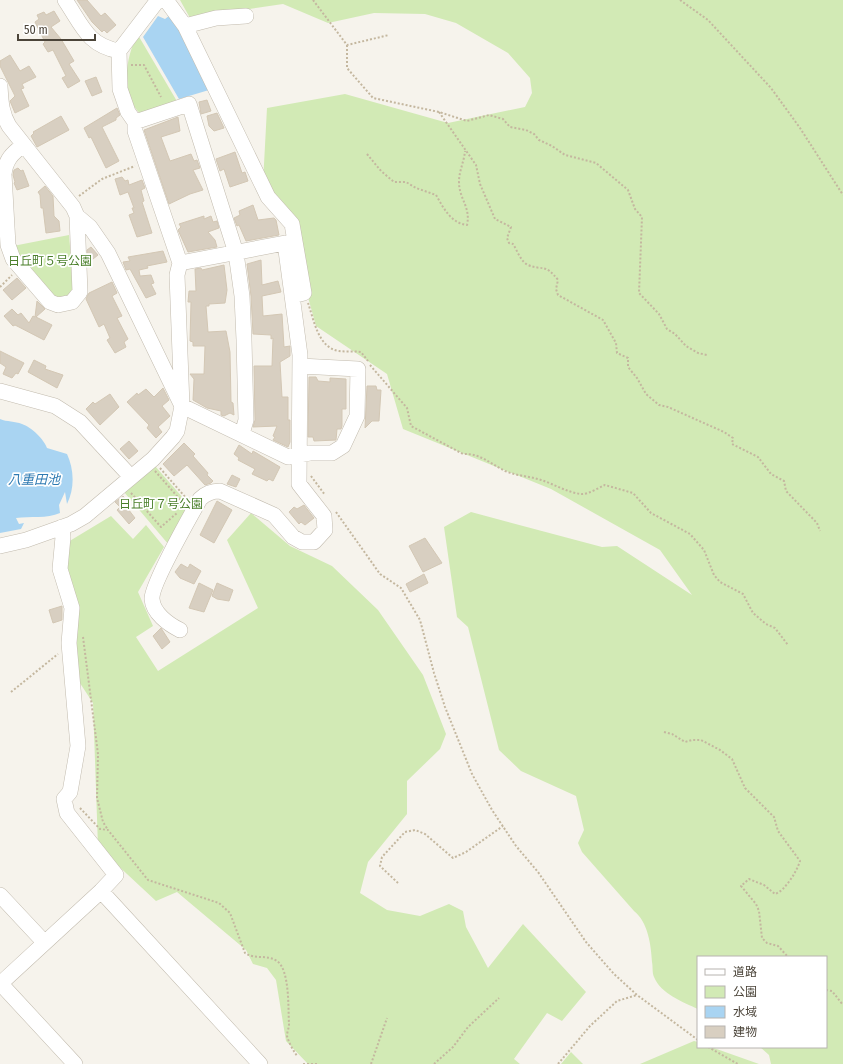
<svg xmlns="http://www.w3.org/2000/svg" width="843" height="1064" font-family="'Fira Sans Condensed','Noto Sans JP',sans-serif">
<rect width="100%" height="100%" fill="#f6f3ec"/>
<path fill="#d2eab5" d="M180,0H843V1064H771L769,1055L760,1047H826V957H698V1009C683,1002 661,994 654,977C652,973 653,966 652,962C651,945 648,922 634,911L582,852L578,843L584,830L576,796L521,771L499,750L468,627L457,617L444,527L471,512L602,547L617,546L692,595L660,550L551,489L403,429L387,374L316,326L281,200L263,183L267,108L345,94L448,123L525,107L532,93L530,78L508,53L456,23L425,14L374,13L328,23L283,4L190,18Z
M138,35L178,103L141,114C120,98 125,55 138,35Z
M69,235L74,291L67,298L53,297L20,261L13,246Z
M155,466L191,507L169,545L124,492Z
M251,513L290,546L332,566L378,610L423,675L446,734L440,749L407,781V814L368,862L360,893L387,910L420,916L449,904L463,911L466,927L488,968L523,924L586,992L562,1021L547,1013L514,1059L520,1064H308L286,1041L276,980L267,968L253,964L246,950L177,892L156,901L98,847L93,703L72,671L63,545L111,516L133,539L146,525L164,547L138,592L153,626L136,637L158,671L258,608L227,540Z
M694,1041L698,1042V1047H711L759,1064H640Z
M571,1052L583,1064H561Z"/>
<path fill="#a9d4f2" d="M158,16L165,19L169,16L184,36L209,90L179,99L143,37Z
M0,419C7,422 15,421 22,424C31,427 44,439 47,448L67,454C74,469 75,488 67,504L65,492L59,505L60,513C47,519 30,516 16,518L19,524L24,523L21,529L0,533Z"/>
<path fill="#d8cfc1" stroke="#d3c7b4" d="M77,0H87L101,16L105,13L116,25L107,33L104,30L102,32L92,22Z
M54,11L60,21L51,27L61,39L74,61L69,64L80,81L68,88L62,78L66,76L53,50L48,52L43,44L45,42L35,22L39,19L37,15L44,12L46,15Z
M10,55L20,71L29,66L36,77L22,84L24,88L21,89L29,106L15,113L10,101L15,96L0,66V61Z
M96,77L102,92L92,96L85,81Z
M207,100L211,111L201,114L199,102Z
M117,108L120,115L116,118V120L102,127L119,161L106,168L91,137L89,138L84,128Z
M217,113L224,128L214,131L209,126L207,116Z
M61,116L69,130L37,147L31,136L34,133L33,132Z
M178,117L180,131L161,137L170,161L191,154L194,161L197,160L200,168L193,170L203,190L190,194L169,204L144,130Z
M235,152L242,173L245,172L248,181L230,187L224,169L220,171L216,159Z
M18,168L21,171L23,170L29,186L17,190L14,183L15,182L13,175L14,170Z
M122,177L125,181L128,180L129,185L142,180L145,188L141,190L144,201L142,202L152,233L137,237L129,215L134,213L132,208H134L128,192L120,195L115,179Z
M45,186L53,196L54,216L59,221L60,231L46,233L43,208H41L40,195L38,192Z
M253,205L258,220L274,218L276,220L279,235L246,241L239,225L237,226L234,218L240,215L239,211Z
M204,216V219L211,216L213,222L217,221L219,228L208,232L215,240L217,247L188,252L178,230L181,227L179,224Z
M91,247L98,255L88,263L87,250Z
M163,251L167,262L147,266L148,268L139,270L140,276L151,275L154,283L151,284L156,294L146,298L130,269L126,270L123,262L130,261L128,257Z
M261,260L262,285L278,281L281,292L262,296L263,316L282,314L284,347L290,346V356L280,362L282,397H288V420H290V442L288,447L273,440L275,437L273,436L277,426L253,427L255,420L254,366H272L273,338L271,339V335L253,334L251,296L247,264Z
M224,265L227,290L225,303L209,304V306H206L208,332L226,331L230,352L231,402L233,403L234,415L230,413L224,416L221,415V411L207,408L193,400L194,379L190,374H204L205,346H193V342L190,341L191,302H188L189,291H196L195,269L201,268L202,270Z
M17,278L26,288L12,300L3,290Z
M112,282L117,293L112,296L122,316L117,318L128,339L124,342L126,347L115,353L107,340L110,338L104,324L99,327L86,299L89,293Z
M37,301L45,309L36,317L52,325L44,340L15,325L13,326L4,316L12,309L18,315L21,313L29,323L33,316L35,317Z
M0,351L24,363L18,374L16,373L12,378L3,374L6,367L0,363Z
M34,360L46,366L45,369L63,375L57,388L28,372Z
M309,377H316L318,381L330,382V378L346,379V409H342V426L341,429H337L336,440L314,441L313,437H308Z
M367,386H376L377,390H381L379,421H372L365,428Z
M163,388L169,400L162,406L170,416L158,427L162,432L156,438L147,428L149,425L127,402L137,393L138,395L146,389L154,397Z
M110,394L119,407L100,425L86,409L93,402L95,404Z
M129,441L138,451L129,459L120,449Z
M184,443L195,454L193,456L208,473L207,475L213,481L211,483L205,485L187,465L174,476L163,464Z
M239,445L252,454L253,451L280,467L273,481L269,479L267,481L252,474L255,469L238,460L239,458L234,454Z
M232,475L240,479L236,487L227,484Z
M123,496L128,501L125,505L135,518L129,524L117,510L120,507L115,502Z
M217,501L232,510L214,543L200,535Z
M304,505L314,518L305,525L301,522L299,524L289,512L294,507L297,509Z
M425,538L442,563L423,572L409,546Z
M181,564L188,568L190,564L201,571L194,584L180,578L175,572Z
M424,574L428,583L410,592L406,584Z
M199,583L213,590L204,612L189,608Z
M217,583L233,590L229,601L217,599L212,596Z
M62,606V620L53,623L49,610Z
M161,628L170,642L162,649L153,636Z"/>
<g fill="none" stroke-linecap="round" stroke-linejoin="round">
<g stroke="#c2bbae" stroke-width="16">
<path id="minor" d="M65,0C82,25 87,45 119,51
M166,0L185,26L268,197L292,224L304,293L292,296
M185,26L216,18L246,16
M0,86C1,101 1,112 9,126L73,207L77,216L80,292L72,302L58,305L50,302L13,259L8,245L4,174C6,159 12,154 23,145
M135,122L189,104L236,253L242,296L244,340L246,420L242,434
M77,216L90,227L108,253L182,406L288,457L310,453H332L343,446L357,416L358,369L300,366
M0,391L55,406L80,422L131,477
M0,546L26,540L71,524L85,516L153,459L173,437L177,431L182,406L177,275L180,263L135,131V122L128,112L120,89L119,51L158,0
M180,630C168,624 153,613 152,599C151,585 191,515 200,499C206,493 212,491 220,491L274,515L293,537L302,542H314L325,530L324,516L299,484L300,355L285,243L180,263
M101,891L260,1064
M0,895L44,942
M0,984L101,891L116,875L67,813L64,799L70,792L78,746L69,643L72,608L60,569L63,537L62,527
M1,984L75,1064"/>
</g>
<path stroke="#c4b79f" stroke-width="2" stroke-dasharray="2 2" stroke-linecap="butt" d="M313,0L347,45L389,35
M680,0L708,20L771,88L800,128L843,195
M347,45V68L373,98L439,112L467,121L489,115L503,119L510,127L526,130L534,134L539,140L552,146L565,155L596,163L628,190L635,209L642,217L639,293L659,314L667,329L675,334L686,346L698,353L707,355
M131,65H144L161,97
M439,112L476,165L480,184L495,219L511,227L507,238L509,243L513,244C517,250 521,262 528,265C543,271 545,263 558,280L556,289L558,295L603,320L616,343L617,353L628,358V367L637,378L646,394L659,405L668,407L724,432L733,438L732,444L758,457L771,474L784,481L786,491L817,523L820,531
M367,154L381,171L394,182H406L416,188L436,195C444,209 451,223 467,225C471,207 459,199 459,182C459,171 464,162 465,151
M79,196L102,179L135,166
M0,287L12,275
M308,303C314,320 318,348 339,351C346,352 354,351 361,352L368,361
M370,365L407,408L411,426L463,454C480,453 491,464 505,471C517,476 529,476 541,480C554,484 568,493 582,494C589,494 598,488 605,485L633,493L651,513L690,534L704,550L714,575L720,582L743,594L753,613L766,624L775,628L788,645
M160,468L186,498
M155,471L184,504
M311,476L325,495
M131,493L161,527L177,513
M336,512L380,574L401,588L420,620L434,673L445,707L472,774L492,810L516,846L538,872L586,942L614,974L637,995L698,1040
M83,637L98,754L97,798L103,822L108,830
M11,692L58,654
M664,732L672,734L685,742L692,740H701L720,750L732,759L745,788L774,817L778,831L800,861C797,871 785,891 775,894L764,885L749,879L741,886L756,904L759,911L762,938L767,943L778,946L788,957
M80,808L100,829L108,830L148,880L219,903L230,913L245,953C255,960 267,954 277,961C290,970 288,1009 289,1024C289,1028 287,1032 287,1036C289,1043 293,1050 297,1056
M398,883L380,866L382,857L405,832L415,830L425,834L453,858L466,852L503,826
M826,990L832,991L843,1005
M708,1047L738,1064
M303,1064H319
M371,1064L387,1018
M434,1064L453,1047L468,1027L499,998
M558,1064L590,1026L617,1001L637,995"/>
<use href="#minor" stroke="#fff" stroke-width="15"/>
</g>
<g text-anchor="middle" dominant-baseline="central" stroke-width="3.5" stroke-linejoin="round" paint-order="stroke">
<g font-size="12" fill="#4a7f2a" stroke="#fff">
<text x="50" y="261">日丘町５号公園</text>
<text x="161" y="504">日丘町７号公園</text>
</g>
<g font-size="13" font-style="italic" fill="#2e7ab2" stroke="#fff">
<text x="34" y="479">八重田池</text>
</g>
</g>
<rect x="697" y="956" width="130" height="92" fill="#ffffff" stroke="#b7b4b0"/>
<rect x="705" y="969" width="20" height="6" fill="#ffffff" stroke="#b7b4b0"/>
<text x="733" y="976" font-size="12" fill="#4b4439">道路</text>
<rect x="705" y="986" width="20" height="12" fill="#d2eab5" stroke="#b7b4b0"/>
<text x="733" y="996" font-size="12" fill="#4b4439">公園</text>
<rect x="705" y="1006" width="20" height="12" fill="#a9d4f2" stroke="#b7b4b0"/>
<text x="733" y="1016" font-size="12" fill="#4b4439">水域</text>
<rect x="705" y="1026" width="20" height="12" fill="#d8cfc1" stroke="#b7b4b0"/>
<text x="733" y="1036" font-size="12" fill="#4b4439">建物</text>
<path d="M18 34v6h77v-6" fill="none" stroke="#4b4439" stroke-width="2"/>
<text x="24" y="34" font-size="12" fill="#4b4439" stroke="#ffffff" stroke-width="3" paint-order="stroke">50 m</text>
</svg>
